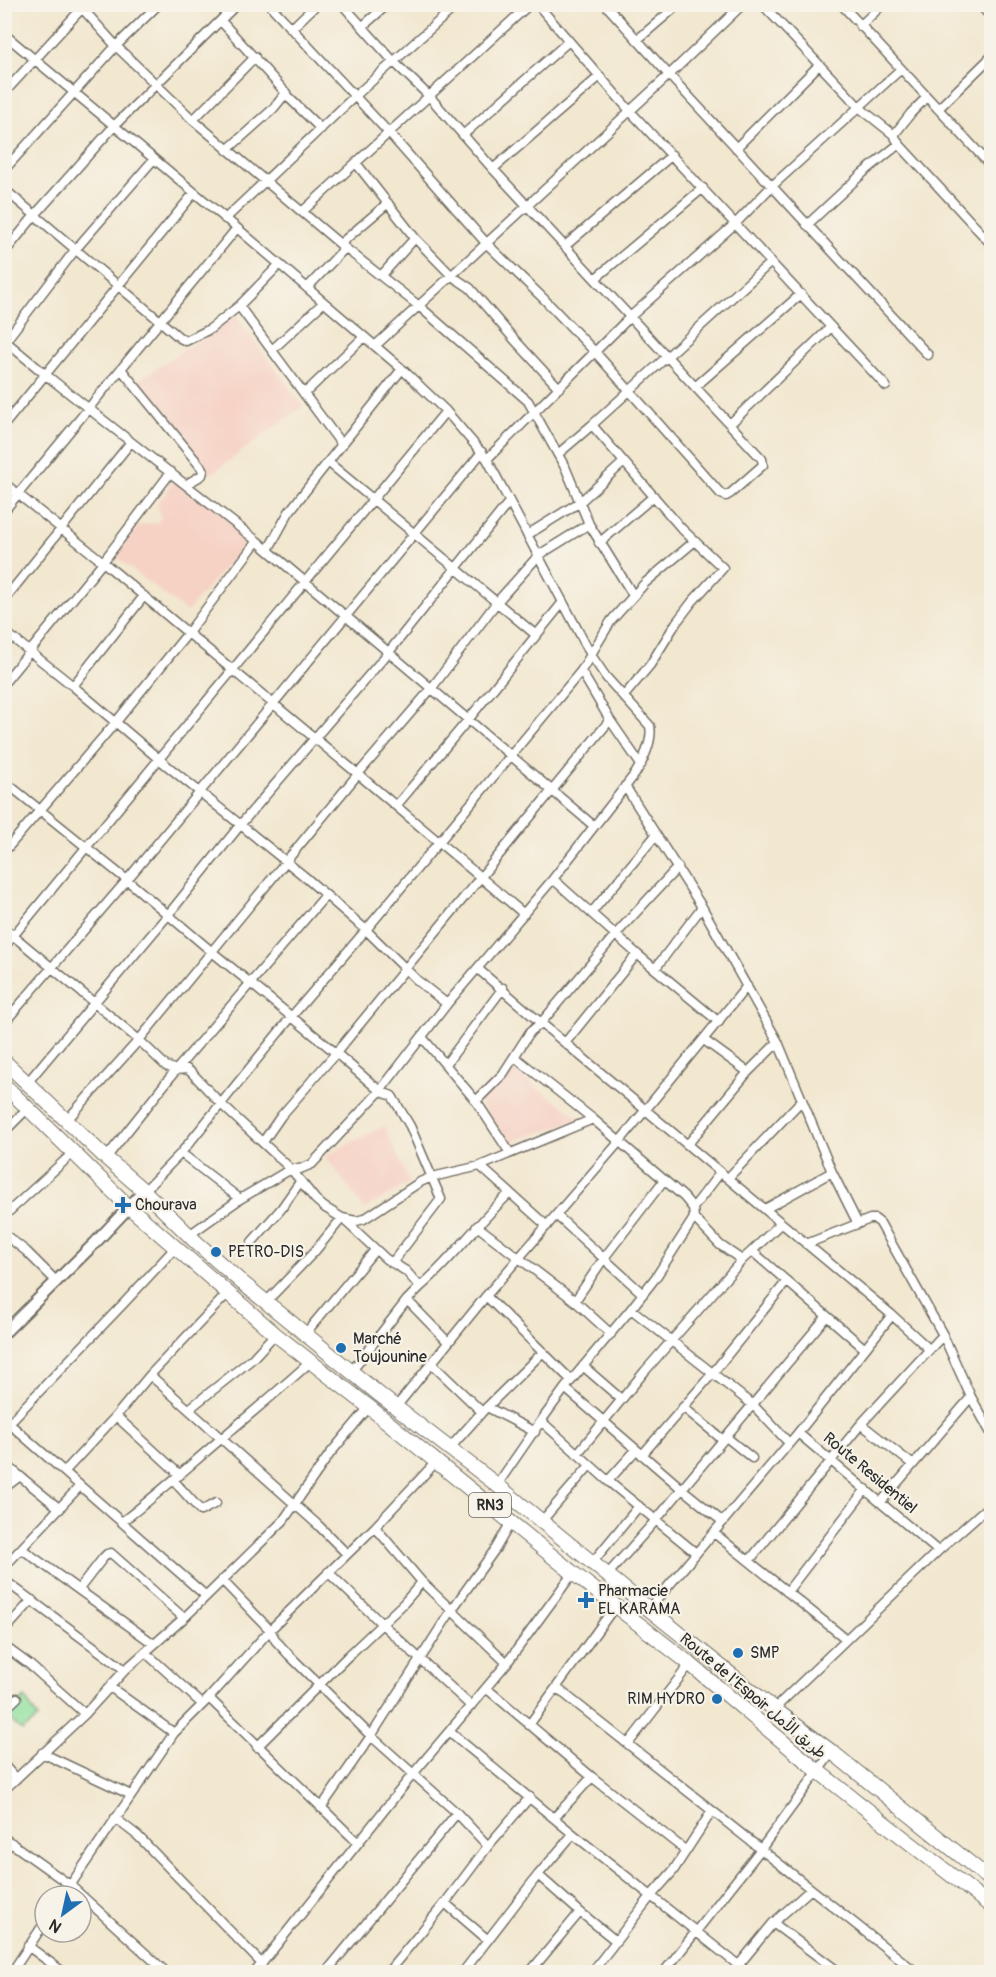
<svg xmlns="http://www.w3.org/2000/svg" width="996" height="1977" font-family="Pangolin,'Playpen Sans Arabic',sans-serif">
<rect width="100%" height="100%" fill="#f7f3e8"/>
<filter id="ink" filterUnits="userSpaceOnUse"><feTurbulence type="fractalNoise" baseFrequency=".0167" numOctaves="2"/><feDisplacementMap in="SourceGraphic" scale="12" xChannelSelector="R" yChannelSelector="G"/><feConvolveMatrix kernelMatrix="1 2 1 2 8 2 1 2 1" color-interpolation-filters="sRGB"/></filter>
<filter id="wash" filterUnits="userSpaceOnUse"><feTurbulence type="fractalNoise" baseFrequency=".008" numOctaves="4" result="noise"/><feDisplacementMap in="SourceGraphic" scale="24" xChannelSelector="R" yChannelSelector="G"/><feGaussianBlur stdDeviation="1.35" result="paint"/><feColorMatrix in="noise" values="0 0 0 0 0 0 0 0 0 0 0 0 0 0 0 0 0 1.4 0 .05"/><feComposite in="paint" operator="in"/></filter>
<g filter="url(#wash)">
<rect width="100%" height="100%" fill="#f2e7cf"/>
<path fill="#f6d2c5" d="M235,315L303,406L211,474L205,470L136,382Z
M176,478L251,536L187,612L116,557L138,525L157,523L161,517L156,504Z
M514,1071L581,1119L505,1144L478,1100Z
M384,1126L410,1183L364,1209L325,1156Z"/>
<path fill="#91e09f" stroke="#5e8665" stroke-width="1.5" d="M25,1698L38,1718L22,1731L6,1715Z"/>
</g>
<g filter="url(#ink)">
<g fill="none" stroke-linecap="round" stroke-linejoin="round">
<g stroke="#716d64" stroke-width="11">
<path id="minor" d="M269,4L389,133L487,244L545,300L595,352L721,494L726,496L731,493L763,465L762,459L493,169L429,96L394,62L342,4
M537,4L630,111L886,386
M743,4L669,75L928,355
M762,4L860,108L894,135L899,144L992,245
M841,4L992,167
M979,4L992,18
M82,8L116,46L193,120L340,244L419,306L528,401L566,469L589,524L633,595
M221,21L286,93L273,109L227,150
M363,26L388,4
M860,26L883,4
M291,29L317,4
M4,34L237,228L402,369L446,411L487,459L591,655L606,677L650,726C653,740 643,762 635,774L553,879L447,1004L380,1091L312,1164L300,1169H291L240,1199L189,1235
M637,40L679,4
M4,93L85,5
M286,95L321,129
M938,109L992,56
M193,120L255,57
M463,135L569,41
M894,135L911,113L927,97
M736,148L819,65
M356,163L415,238L452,276L470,288L513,338L559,388
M493,169L600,76
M4,170L116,46L159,4
M4,189L180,338L186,341L210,329L239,306
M303,211L530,4
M225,219L354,97L458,4
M807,225L863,173L899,144
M340,244L388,203
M565,246L672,155
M4,253L35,215L115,125L237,4
M279,265L239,306L342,445
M381,276L415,238
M596,278L703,188
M307,288L345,248
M4,340L46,375L257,541L594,826
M4,343L75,250L154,159
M375,346L669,75L605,4
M272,350L323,303
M121,369L201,467L203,471L202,475L187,484
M402,369L328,462L536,635
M695,387L801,294
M304,394L364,337
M730,424L831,327
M4,425L194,193
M558,454L592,425
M487,459L630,317L736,223L771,187L901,69
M4,483L103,562L171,472
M4,511L237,228
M527,535L580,502L624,462
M599,543L654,496
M268,550L289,512L328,462
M4,600L131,442
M4,631L73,686L160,760L304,876L366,930L418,981L447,1004
M581,671L610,720L641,765
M4,683L103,562L188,633L116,722L4,852
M73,686L144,596
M624,696L650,665L676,623L692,602L723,568L682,529L592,425L771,262
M4,781L127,880L211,951L336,1053L610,720
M625,786L702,907L778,1042L832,1172L858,1224
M396,806L468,720L563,602
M553,879L637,954L565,1043
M592,912L656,835
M524,914L358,774L431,689L497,602L539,555L589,524
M4,928L139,1040L166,1066L176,1070L187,1069L192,1073L221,1104L291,1169L315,1199L324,1207L342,1218L386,1259L406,1271L420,1287L407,1300L351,1372
M4,947L446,411
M637,954L655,969L702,907
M478,969L541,1023L616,934L678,867
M655,969L719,1022
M4,1023L127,880L482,452
M422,1037L476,1101L510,1153
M704,1040L748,1072
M515,1057L593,1119
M446,1064L503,988
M27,1083L168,915L241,824L388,653L509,502
M476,1101L503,1074L530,1032L541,1023L892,1315L798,1433
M67,1120L139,1040L358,774L188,633L257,541
M4,1132L28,1108
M263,1142L281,1116L336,1053L380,1091L392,1096L410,1126L441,1199L392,1263
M688,1144L748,1072L778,1042
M181,1153L240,1199
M106,1158L176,1070L326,895
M480,1166L547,1226
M728,1178L802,1100
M144,1191L181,1153L292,1016L366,930L581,671L611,621L645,583L695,541
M693,1208L720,1173
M765,1209L832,1172
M556,1215L643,1294
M4,1216L74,1152
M477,1226L575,1301L611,1334
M4,1234L26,1251L57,1282
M252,1242L281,1209L300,1182
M806,1244L870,1219H875L880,1223L943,1335L971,1397L992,1435
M752,1251L781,1223
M420,1287C453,1259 477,1223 509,1194
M486,1296L571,1380
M407,1300L448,1342
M575,1301L604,1258L664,1180
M266,1302L315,1251L342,1218L356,1221L364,1219L420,1182L432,1177L480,1166L593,1119L684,1197L693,1208L694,1218L720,1245L742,1260L752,1251L865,1349
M631,1309L656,1277L694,1218
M892,1315L929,1349
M305,1334L375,1250
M432,1364L482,1412
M583,1366L621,1399
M150,1375L318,1525L347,1554
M565,1388L631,1309L753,1405L789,1443
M396,1407L486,1296L620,1141L747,986
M487,1407L535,1432
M683,1407L723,1440
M189,1409L252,1359L275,1334
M116,1416L180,1475
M4,1419L206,1596
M541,1421L565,1388L682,1489L723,1522
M9,1423L125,1302L175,1248
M861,1424L912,1464
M726,1437L752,1458
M450,1448L482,1412L543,1352
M577,1454L645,1371L742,1260
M642,1455L712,1374L787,1281
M4,1463L60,1509
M65,1471L116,1416L150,1375L228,1293
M174,1481L201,1511L216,1503
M608,1481L636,1450
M497,1485L541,1421L608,1481L696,1553
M4,1488L20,1476
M881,1502L971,1397
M123,1521C157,1495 189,1466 222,1438C251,1413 281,1389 309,1363
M541,1522L590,1465
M375,1527L422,1582L507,1663
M714,1533L846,1639
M22,1549L154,1644
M749,1561L861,1424L943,1335
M592,1563L639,1506
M4,1567L80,1486
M328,1572L382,1624L471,1706
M607,1575L656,1520L826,1317
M4,1580L125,1670
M222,1580L270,1630L276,1641L289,1655L371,1736L457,1813L327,1971L328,1972
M79,1589L103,1558L107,1554L111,1553L184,1618
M787,1592L866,1489
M649,1609L798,1433L938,1551
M4,1631L32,1600
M4,1646L30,1665L85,1714
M145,1652L202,1704
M110,1687L174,1733
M486,1688L592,1777L685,1850
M557,1688L916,1972
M209,1698L358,1843
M774,1709L938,1551L992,1503
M4,1710L17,1698
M529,1725L616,1605
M450,1732L573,1834L747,1972
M628,1744L690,1664
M257,1747L348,1656L403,1604L422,1582
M42,1753L131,1795
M4,1765L16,1779
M4,1790L85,1714L125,1670L184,1618L283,1521L329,1455L369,1407
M321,1808L371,1736L451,1611L496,1548L511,1522
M457,1813L488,1846
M115,1818L138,1836L262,1964
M554,1818L592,1777
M4,1838L70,1885L166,1972
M4,1850L12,1843
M63,1896L174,1733L209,1698L270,1630L375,1527L436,1462
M445,1903L488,1940
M580,1912L616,1941
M773,1923L839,1972
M28,1946L63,1972
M12,1972L45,1922
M255,1972L413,1774L507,1663L573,1573
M388,1972L445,1903L488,1846L530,1797
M463,1972L538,1875L573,1834
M530,1972L580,1912L538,1875
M592,1972L651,1896L673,1871L712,1811
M664,1972L761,1849L832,1752
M733,1972L773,1923L810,1890"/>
</g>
<g stroke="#716d64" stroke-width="14">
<path id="tertiary" d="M4,1333L95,1243L144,1191"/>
</g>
<g stroke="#716d64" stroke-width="16">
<path id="trunk" d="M4,1061L106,1158L144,1191L197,1243L239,1280L380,1395L497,1485L649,1609L774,1709L832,1752L992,1881
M4,1085L129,1207L275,1334L369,1407L573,1573L690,1664L819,1772L992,1907"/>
</g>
<use href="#minor" stroke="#fff" stroke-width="8"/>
<use href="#tertiary" stroke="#fff" stroke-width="10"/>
<use href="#trunk" stroke="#fff" stroke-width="14"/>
</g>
</g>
<g fill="#1f6fb2" stroke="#f7f3e8" stroke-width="2">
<path d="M120 1196h6v6h6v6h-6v6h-6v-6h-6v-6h6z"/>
<circle cx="216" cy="1252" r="6"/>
<circle cx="341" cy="1348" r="6"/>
<path d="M583 1591h6v6h6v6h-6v6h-6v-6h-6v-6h6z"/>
<circle cx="738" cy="1653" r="6"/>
<circle cx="717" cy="1699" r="6"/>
</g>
<g text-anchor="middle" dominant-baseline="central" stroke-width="4.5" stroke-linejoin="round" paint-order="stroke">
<rect fill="#f7f3e8" stroke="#686764" stroke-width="1.5" x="469" y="1493" width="42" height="24" rx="4.5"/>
<g font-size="15" font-weight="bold" fill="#2b2b2b">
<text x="490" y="1505">RN3</text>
</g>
<g font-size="16" fill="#2b2b2b" stroke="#f7f3e8" text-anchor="start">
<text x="135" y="1205">Chourava</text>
<text x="228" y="1252">PETRO-DIS</text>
<text x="353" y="1339">Marché<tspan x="353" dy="18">Toujounine</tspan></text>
<text x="598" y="1591">Pharmacie<tspan x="598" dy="18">EL KARAMA</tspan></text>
<text x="750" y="1653">SMP</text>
<text x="705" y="1699" text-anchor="end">RIM HYDRO</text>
</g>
<g font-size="16" fill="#2b2b2b" stroke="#f7f3e8">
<text transform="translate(870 1473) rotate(40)">Route Residentiel</text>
<text transform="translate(753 1696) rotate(40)">Route de l’Espoir طريق الأمل</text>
</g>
</g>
<rect width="996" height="1977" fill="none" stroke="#f7f3e8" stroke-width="24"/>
<g transform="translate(63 1914) rotate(213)"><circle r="28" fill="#f7f3e8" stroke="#a5a39c" stroke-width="1.5"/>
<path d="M0-4.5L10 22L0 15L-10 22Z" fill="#1f6fb2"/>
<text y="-9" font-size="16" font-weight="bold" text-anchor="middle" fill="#2b2b2b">N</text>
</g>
</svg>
